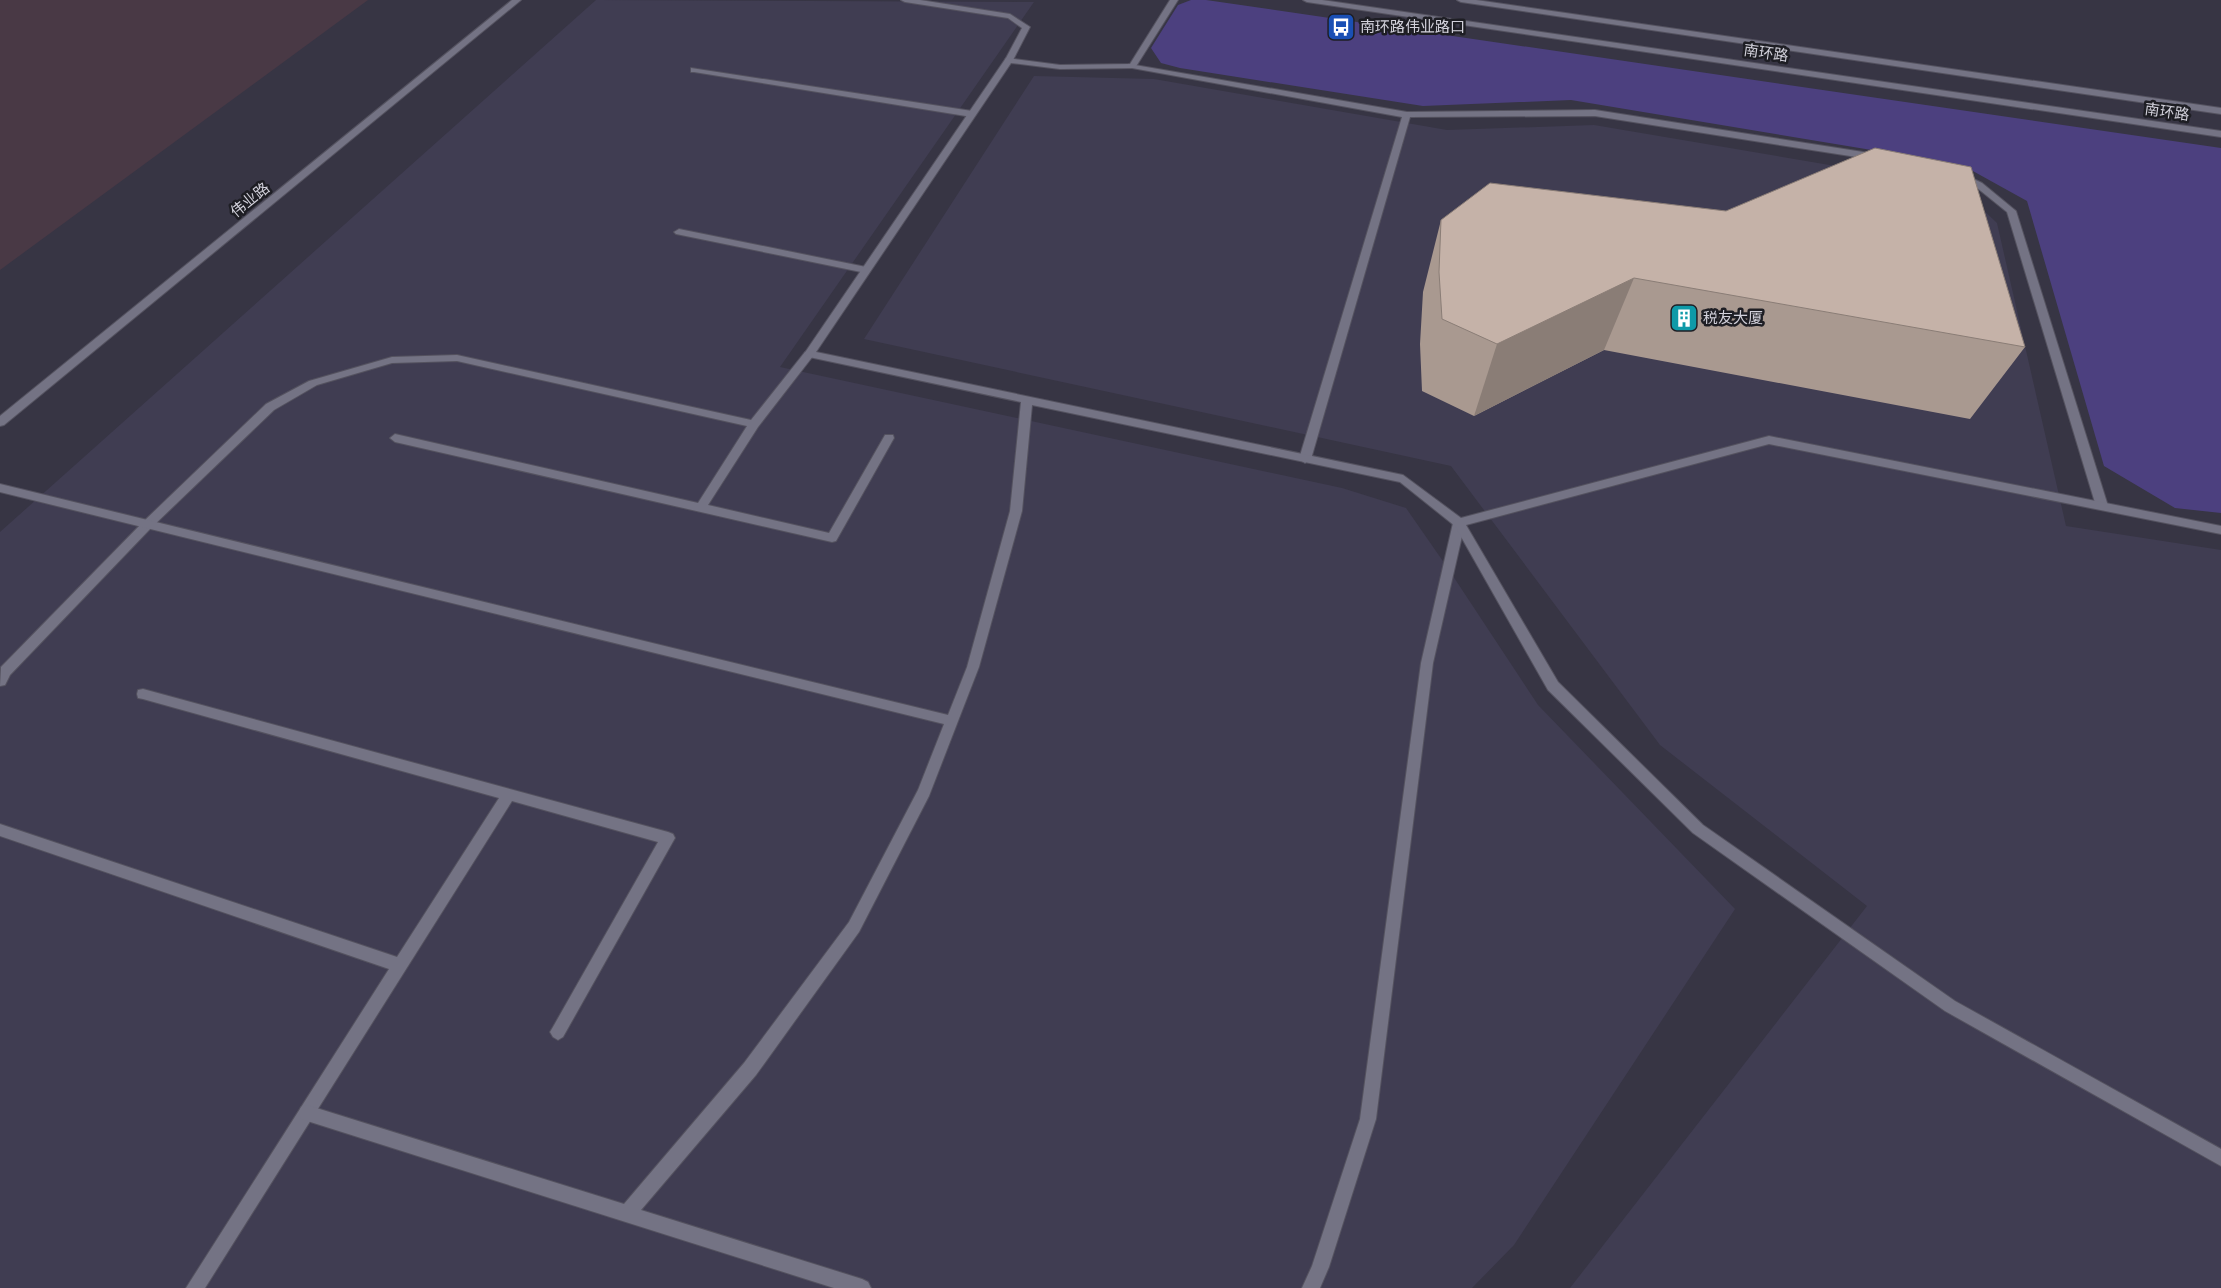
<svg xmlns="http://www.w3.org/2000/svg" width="2221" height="1288" font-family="'Varela Round','Noto Sans SC',sans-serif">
<rect width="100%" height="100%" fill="#373544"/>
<path fill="#403d52" d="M596,0L1034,2L780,367L1342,488L1406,508L1447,567L1538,705L1735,909L1514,1245L1472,1288H0V532Z
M1034,76L1154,79L1447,130L1594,125L1959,187L1997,223L2066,526L2221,550V1288H1570L1867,906L1660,745L1451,466L864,339Z"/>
<path fill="#493945" d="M0,0H368L0,270Z"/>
<path fill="#4c407f" d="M1191,0H1206L2221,148V513L2175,508L2104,466L2027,201L1962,165L1571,100L1423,106L1180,68L1161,63L1151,48L1178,5Z"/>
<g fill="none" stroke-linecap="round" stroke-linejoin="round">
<g stroke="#54525f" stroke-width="2">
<path id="lane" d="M901,0H920L1010,14L1030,27L1013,60L1009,62L1005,60L1022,28L1008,18L905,2Z
M1129,64L1407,112L1595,110L1876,154L1880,157L1876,160L1595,116L1410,117L1311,459L1305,463L1299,459L1402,117L1132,68L1128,66Z
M691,68L972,111L976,114L972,117L694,72H691Z
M1961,173L1982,183L2016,211L2108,506L2106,509L2102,510L2096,506L2007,212L1976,187L1958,178L1957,176Z
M679,229L866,267L871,270L866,273L676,234L674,232Z
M809,351L814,354L813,356L758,427L708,505L829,533L885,435H893L894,438L836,541L832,542L395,442L390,438L395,434L698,503L747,426L457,361L392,363L317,385L274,410L151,528L10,675L5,685L0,686L1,667L143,522L266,404L309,381L392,357L457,355L751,420L805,352Z
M1459,519L1465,523L1433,663L1376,1119L1329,1267L1320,1288H1302L1312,1266L1360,1119L1421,663L1453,523Z
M143,689L668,832L673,834L675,838L563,1037L558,1040L553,1037L550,1032L553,1027L658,842L512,801L205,1288H186L389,969L0,836V824L397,957L499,798L143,699L138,698L137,694L138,690Z"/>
</g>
<g stroke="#54525f" stroke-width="2">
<path id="street" d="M1170,0H1178L1135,68L1060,69L1011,63L816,352L1403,475L1461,518L1769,436L2221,526V534L1769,444L1466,525L1558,682L1703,825L1955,1001L2221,1149V1166L1945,1011L1693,833L1548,690L1455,526L1400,482L1032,405L1022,511L979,667L929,796L859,932L756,1075L641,1210L862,1279L868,1282L871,1288H834L301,1119L299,1113L301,1107L307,1105L624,1204L744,1063L849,922L918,790L944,724L0,492V484L948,715L967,667L1010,511L1021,402L809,357L804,354L1006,58L1060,65L1130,64Z"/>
</g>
<g stroke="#54525f" stroke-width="2">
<path id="secondary" d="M512,0H521L4,425L0,426V416Z
M1303,0H1322L2221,131V137L1307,2Z
M1457,0H1476L2221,108V114L1461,2Z"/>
</g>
<use href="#lane" fill="#747384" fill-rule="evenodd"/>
<use href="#street" fill="#747384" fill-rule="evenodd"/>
<use href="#secondary" fill="#747384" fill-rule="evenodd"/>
</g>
<path fill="#a99990" d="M1726,211L2025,347L1970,419L1604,350L1474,416L1422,391L1420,344L1423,292L1441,220Z"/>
<path fill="#8a7d76" d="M1634,278L1604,350L1474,416L1497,344Z"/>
<path fill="#c5b2a8" stroke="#8a7d76" d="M1875,148L1971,167L2025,347L1634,278L1497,344L1442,319L1439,272L1441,220L1490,183L1726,211Z"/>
<defs>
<g id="bus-square" transform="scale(1.4375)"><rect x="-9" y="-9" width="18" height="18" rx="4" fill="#1a4fb4" stroke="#1e1e24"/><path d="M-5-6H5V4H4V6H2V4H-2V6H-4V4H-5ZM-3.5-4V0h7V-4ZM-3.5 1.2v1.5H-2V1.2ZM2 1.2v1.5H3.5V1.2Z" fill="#fff"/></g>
<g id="building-square" transform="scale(1.4375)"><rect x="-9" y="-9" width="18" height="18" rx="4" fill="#0f9aa8" stroke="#1e1e24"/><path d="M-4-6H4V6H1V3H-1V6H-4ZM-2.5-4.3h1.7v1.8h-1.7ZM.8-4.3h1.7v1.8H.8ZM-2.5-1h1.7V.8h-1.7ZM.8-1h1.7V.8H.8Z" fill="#fff"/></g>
</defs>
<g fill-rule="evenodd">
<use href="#bus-square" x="1341" y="27"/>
<use href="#building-square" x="1684" y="318"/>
</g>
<g text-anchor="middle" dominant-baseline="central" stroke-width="5" stroke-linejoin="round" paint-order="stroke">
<g font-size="15" fill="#d2d1db" stroke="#1e1e24" text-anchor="start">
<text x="1360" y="27">南环路伟业路口</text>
<text x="1703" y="318">税友大厦</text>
</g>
<g font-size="15" fill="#d2d1db" stroke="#1e1e24">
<text transform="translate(1766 53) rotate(8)">南环路</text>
<text transform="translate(2167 112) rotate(8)">南环路</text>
<text transform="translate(250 200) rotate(-39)">伟业路</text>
</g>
</g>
</svg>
